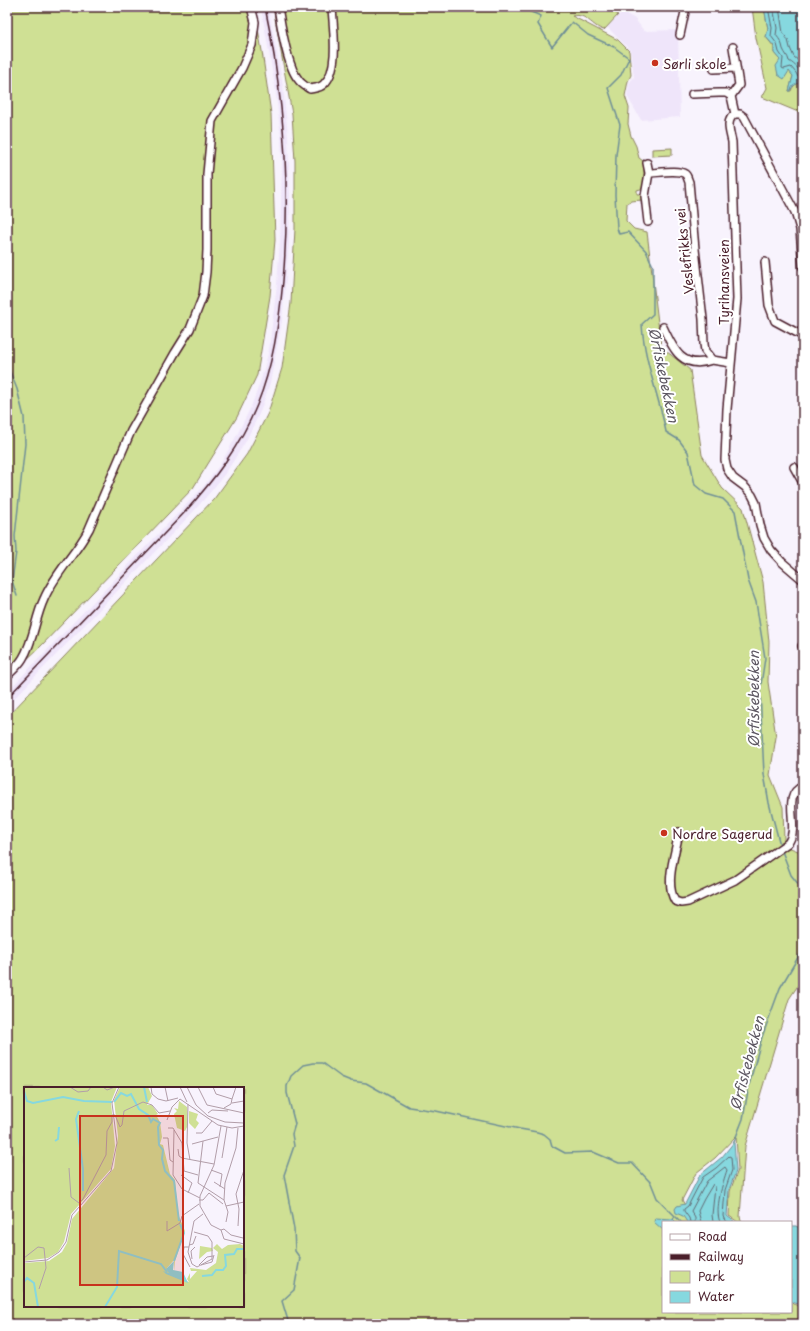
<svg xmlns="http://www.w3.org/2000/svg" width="810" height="1331" font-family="'Playpen Sans',sans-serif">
<rect width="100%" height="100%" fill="#f8f3fd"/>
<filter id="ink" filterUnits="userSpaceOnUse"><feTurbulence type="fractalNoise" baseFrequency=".025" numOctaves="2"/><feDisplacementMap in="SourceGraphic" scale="8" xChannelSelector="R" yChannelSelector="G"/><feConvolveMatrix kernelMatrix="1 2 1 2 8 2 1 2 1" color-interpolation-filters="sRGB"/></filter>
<g filter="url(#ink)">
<path fill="#efe5fa" d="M261,7H268L283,86L288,136L290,198L289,243L282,321L270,383L260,412L246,441L227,471L213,489L194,511L7,706V692L204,486L221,463L237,435L251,407L261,380L269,350L277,284L280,241L282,164L281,137L275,86Z
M621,14L628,15L635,19L644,31L678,30L680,117L641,120L627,96L629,83L634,77L630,50L607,27L618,15Z"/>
<path fill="#cfe094" stroke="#8c8060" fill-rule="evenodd" d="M7,7H254L262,51L271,114L275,240L270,296L257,375L237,417L193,488L40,647L7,678Z
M273,7H545L555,11L551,7H608L618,15L604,30C592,27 586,12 572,16L618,40L629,51L631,75L628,81L625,96L629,108L628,124L631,136L636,146L639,158L643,161L644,168V188L637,190V194H642V200L631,201L627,203L626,221L634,229L647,232L661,347L690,370L702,455L722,488L743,508L763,582L769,642L768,682L776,737L770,775L783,807L784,840L788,847L803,853V978L789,999L745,1146L740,1217L742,1222H738L729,1216L730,1191L738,1170L736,1136L715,1158L696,1173L682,1200L695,1222H663V1312H791V1303L803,1307V1324H7V717L214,499L247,454L268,413L282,368L291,303L295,229V161L292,114ZM25,1088H243V1306H25Z
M752,7H764L768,29L766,37L774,47V53L780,60L778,69V75H785L789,71L793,76L789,91H791C793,85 797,83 803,81V114L762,97L767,88L756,38Z
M672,148V155L652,156V149Z"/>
<path fill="#86d8df" stroke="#6e8e97" d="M764,7H801L803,12V81L793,86L790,91H789L793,76L789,71L784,79L778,75L776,66L780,60L774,53V46L766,37L768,29Z
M734,1142L736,1171L729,1190L727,1216L735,1222H687L683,1216L676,1213L675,1209L677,1206L685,1204L700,1175L722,1157Z
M655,1218L673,1219L676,1222H663V1230L654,1222Z
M791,1226H796L803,1230V1305L791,1302Z"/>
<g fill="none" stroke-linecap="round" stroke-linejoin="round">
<path stroke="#626973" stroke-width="1" d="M768,7L772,28L771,36L777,44L779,52L783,58L782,68L784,69L791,67L796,73L798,77H803
M773,7L777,28L776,35C780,40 782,43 783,49C785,54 788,56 789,61C796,65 798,70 803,72
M779,7L783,33L788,40L790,48L794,57L803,64
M690,1222L689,1218L684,1211V1209L688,1206L703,1177L716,1168L729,1156L731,1157L732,1170L725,1190L723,1216L724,1219L728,1222
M695,1222V1218L691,1211L707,1181L725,1167L727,1170C723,1182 714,1210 720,1222
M701,1222L698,1211L704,1199L713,1184L715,1186L712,1215L713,1222"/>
<path stroke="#6e8e97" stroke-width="1.5" d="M528,7L526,10L541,16L538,24L552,47L572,22L588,35L614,47L629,58L621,75L608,88L620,125L616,155L615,195L617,228L619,234L628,232L646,251L653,266V314L642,324C644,361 659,396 666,432L679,440L688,452L695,485L706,494L723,499L735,511L748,580L756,602L765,658L760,691L764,774L769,803L780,845
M7,364L17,389L24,417L25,444L15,536L16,552L12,581L17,596
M782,851L791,875L803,890
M734,1142L743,1119L749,1085L762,1037L780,988L803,949
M673,1219L675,1216
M289,1324L282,1301L294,1290L300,1258L295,1251L294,1229L284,1175L294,1146L292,1134L295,1124L287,1093V1086L291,1076L303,1065L313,1063H322L341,1077L351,1081L366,1083L409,1107L436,1111L520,1129L537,1132L544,1134L550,1139L552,1146L565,1153L593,1152L619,1163H632L651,1183L657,1198L681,1222"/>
<g stroke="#4a1f2b" stroke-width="10">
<path id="minor" d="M278,7C281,25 287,66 298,79C301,84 305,86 310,89C315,88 320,88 324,84C340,69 333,27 332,7
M680,35L686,7
M714,69L735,68
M692,94L719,93H726L731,96L735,114
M731,96L739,85L733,47
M735,114C725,120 730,132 732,142L737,299L727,409L725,460L727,469L733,478L745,487L752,495L756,503L760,525L764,538L771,550L782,562L803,580
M735,114H740L744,117L795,212L800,229L803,267
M647,163L649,173L645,196L648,222
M649,173C657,173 678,169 685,174C687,175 688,180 689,182L695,249L703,319L704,344L705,351L712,360L731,363
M765,262L769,305L775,321L803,336
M663,327C674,351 683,370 712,360
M794,467L803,483
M802,646L803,647
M7,676C13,670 19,665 23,658C34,640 35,618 44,599C55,573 76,554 89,529L131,431L175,353L190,329L203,296L206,272L207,250V174L212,121L242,68L252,45L255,22L251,7
M679,832C676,852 664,882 675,901L681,903L688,902L735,880L788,843C801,826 780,796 803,786"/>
</g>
<use href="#minor" stroke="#fff" stroke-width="7"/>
<path stroke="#4a1f2b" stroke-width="1.5" d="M7,698L184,513C214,480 240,446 257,405C273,366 279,323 283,281C291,189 284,97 265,7"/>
</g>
</g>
<g fill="#c8321e" stroke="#fff" stroke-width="1.5">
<circle cx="655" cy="63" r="4"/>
<circle cx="664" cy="833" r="4"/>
</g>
<g text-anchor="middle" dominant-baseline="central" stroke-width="4" stroke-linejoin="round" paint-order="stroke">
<g font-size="13" fill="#4a1f2b" stroke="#fff" text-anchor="start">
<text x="663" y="63">Sørli skole</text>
<text x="672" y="833">Nordre Sagerud</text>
</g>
<g font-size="13" fill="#4a1f2b" stroke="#fff">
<text transform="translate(684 251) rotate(-96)">Veslefrikks vei</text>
<text transform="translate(723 282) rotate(-90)">Tyrihansveien</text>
</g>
<g font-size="14" font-style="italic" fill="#5c5661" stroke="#fff">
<text transform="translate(664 375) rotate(78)">Ørfiskebekken</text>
<text transform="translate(753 699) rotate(-90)">Ørfiskebekken</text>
<text transform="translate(747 1063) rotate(-75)">Ørfiskebekken</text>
</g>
</g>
<g transform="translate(24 1087)">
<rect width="220" height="220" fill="#f8f3fd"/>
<path d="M0,0H93L87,15L91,59L87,82L47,127L40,155L34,165L24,171L0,174ZM96,0H124L128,9L123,18H128L134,27L132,28L136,35L138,50L136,57L139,58L146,87L151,93L154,127L161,144L151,174V185L150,173L143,181L147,188L165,195L163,192L166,186V192L173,184H167L166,181L182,183L192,176L194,165L189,161L193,157L198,162L204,158L216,157L220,159V220H0V176L25,174L38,165L43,156L48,132L90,81L94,49L90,13ZM155,14L163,20L164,38L161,44L153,41L150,27L153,24L150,21L154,22ZM165,24L174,27L172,33L175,36L171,42L165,36ZM176,159L188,161L189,164L183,165L175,172Z" fill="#cfe094"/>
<path d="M150,174L149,183L159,185L164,196L142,187L139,184L145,186L142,182Z" fill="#86d8df"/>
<path fill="none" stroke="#86d8df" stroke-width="2" d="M120,0L123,15M0,4L3,14L9,16L39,10L60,14L88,15M90,15L97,6L103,9L107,7L115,22L124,28L127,35L129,32L136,36L134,40L135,58L139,63L138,72L141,84L150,94L155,134M55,24L52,32L59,82V104M31,54L34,52L35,40M150,174L160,146L156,137M178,189L188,188L192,183H199L202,179L201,168L210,167L213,162H220M0,195L3,191L10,196L14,220M81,220L93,200L95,164L137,177L143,185"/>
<path fill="none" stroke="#b29ea9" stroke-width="1" d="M46,0L54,5L64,4L67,0M79,0L83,3L91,0M127,0L128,7L134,12L142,14L154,11M141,0L144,14M156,0L163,15M163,0L172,18L184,29L201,35L220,36M174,0L183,18L220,26M189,0L192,7L208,12L207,17L200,21M208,12L212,0M208,16L220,14M164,17L163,56L166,73M184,26L188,23L204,24M143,33L148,20L156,12L194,38L208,41L220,39M197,39L190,78L176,109V119L187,138L197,143L200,152L220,157M144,41H149L158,56L160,84L174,88M150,43L149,88L158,102L176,111M172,46H178L188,34M139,51H144L146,73L149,75M179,54L174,96L200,113M168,57L194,50M154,62L155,69L158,71L190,77M198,71L203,40M45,81L47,110L55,116L59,112L82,68L83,44L88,35V28H91L96,40L98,38L100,24L119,15L128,18L135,26L146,24M187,83L198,87L196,100M157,88L168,96L164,106M190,95L201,102M175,113H179L185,106L199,117M202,119L220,115M143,134V144L156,136L158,129L175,117M202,135L204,125L200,113L201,96L212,61L214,41M214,139L215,122L212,107L220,83M197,143L200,142L207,148L219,151M170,145L184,149L188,155V172L173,180L168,177L164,165L170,134L179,127M165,158L169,157L172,149M165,160H160L159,167L166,180M0,171L14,160L20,161L22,181L15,202M168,172L167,164L171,160M0,175L23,173L35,165L42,155L48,128L87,84L93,56L88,16L95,0M175,178L183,170L189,169M177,178L188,175L190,168"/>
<path fill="#c8321e" fill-opacity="0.15" stroke="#c8321e" stroke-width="2" d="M56,29H159V198H56Z"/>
<rect width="220" height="220" fill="none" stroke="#4a1f2b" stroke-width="2"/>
</g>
<rect width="810" height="1331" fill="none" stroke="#fff" stroke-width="24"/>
<rect x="12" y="12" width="786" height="1307" fill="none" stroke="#4a1f2b" stroke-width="1.5" filter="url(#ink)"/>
<rect x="662" y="1221" width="130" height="92" fill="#ffffff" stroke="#b7a5aa"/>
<rect x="670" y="1234" width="20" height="6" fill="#ffffff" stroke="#b7a5aa"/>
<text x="698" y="1241" font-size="12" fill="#4a1f2b">Road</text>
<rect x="670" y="1254" width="20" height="6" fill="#4a1f2b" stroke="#b7a5aa"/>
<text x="698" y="1261" font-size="12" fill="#4a1f2b">Railway</text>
<rect x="670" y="1271" width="20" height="12" fill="#cfe094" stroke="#b7a5aa"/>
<text x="698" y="1281" font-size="12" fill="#4a1f2b">Park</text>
<rect x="670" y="1291" width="20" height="12" fill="#86d8df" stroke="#b7a5aa"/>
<text x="698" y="1301" font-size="12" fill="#4a1f2b">Water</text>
</svg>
